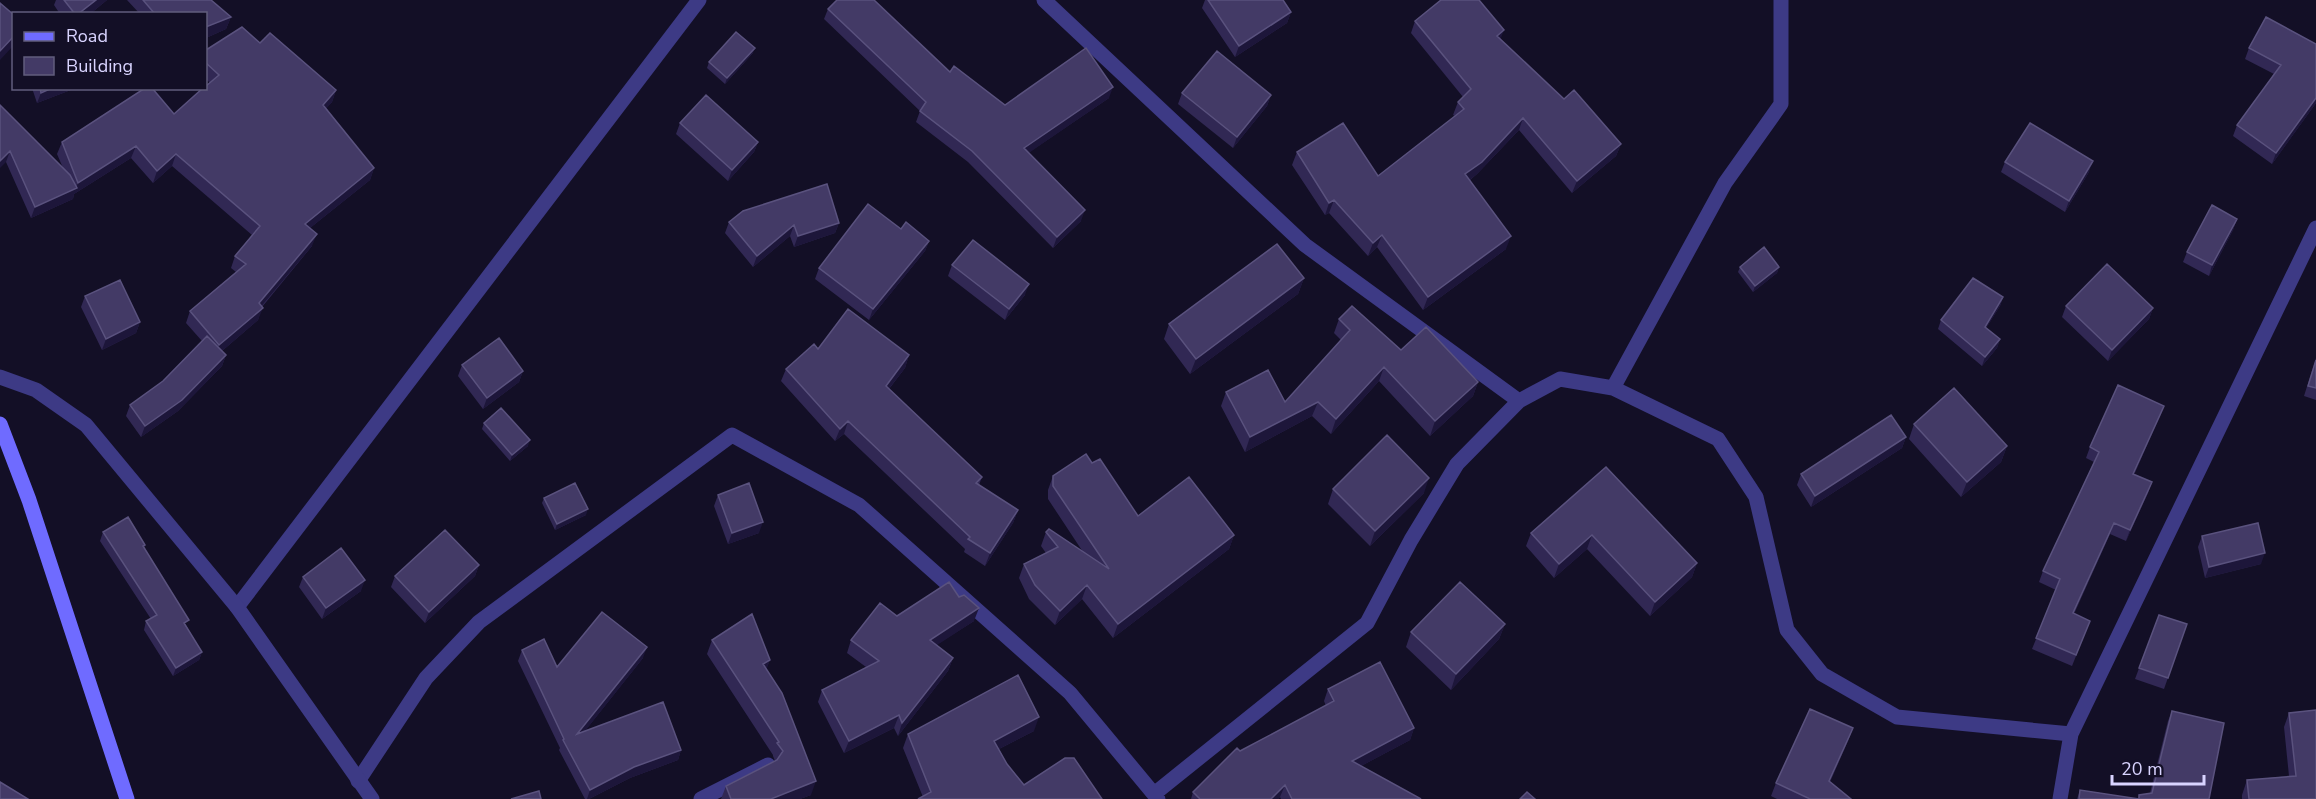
<svg xmlns="http://www.w3.org/2000/svg" width="2316" height="799" font-family="'Nunito Sans',sans-serif">
<rect width="100%" height="100%" fill="#130f26"/>
<g fill="none" stroke-linecap="round" stroke-linejoin="round">
<path stroke="#3d3a85" stroke-width="15" d="M1044,0L1305,245L1519,401
M1613,388L1725,183L1781,104V0
M237,607L699,0
M358,781L426,678L479,622L732,435L859,505L1070,693L1158,799
M1154,794L1367,623L1411,540L1457,464L1519,401L1560,379L1613,388L1718,439L1756,497L1787,630L1822,674L1897,717L2071,734
M701,799L768,765
M2060,799L2071,734L2316,228"/>
<path stroke="#3d3a85" stroke-width="15" d="M0,377L36,390L86,425L237,607L372,799"/>
<path stroke="#6f6bff" stroke-width="15" d="M0,424L29,500L127,799"/>
</g>
<path fill="#312854" d="M56,0H107L90,14H60L54,5Z
M127,0H211L231,17L226,29L206,38V14H140Z
M1205,0H1283L1291,12L1287,23L1235,57L1202,8Z
M828,9L950,72L1005,105L1109,98L1028,153L1081,221L1053,248L968,162L916,122L920,111L824,19Z
M1415,21L1500,39L1564,99L1621,144L1616,156L1572,193L1519,130L1477,174L1470,180L1506,249L1423,310L1377,247L1368,256L1329,213L1325,215L1292,165L1297,152L1378,176L1455,116L1453,115L1458,102L1463,97L1411,33Z
M260,43L336,90L332,102L326,108L374,168L370,180L310,228L312,246L262,307L258,320L222,351L226,355L222,366L178,411L141,437L126,416L130,405L163,381L202,341L186,323L190,311L236,272L231,268L235,256L252,235L172,166L153,183L131,158L74,194L73,199L31,218L6,162L0,105L63,168L57,154L62,142L174,114L210,83L206,79V50Z
M2316,44V103L2272,164L2233,136L2237,125L2274,74L2245,59L2249,48Z
M753,53L725,84L707,68L709,62Z
M32,88H76L37,103Z
M1182,93L1271,95L1267,106L1233,148L1178,104Z
M680,123L758,142L754,152L728,181L676,134Z
M2005,162L2089,172L2065,212L2001,172Z
M2237,219L2233,230L2209,276L2183,262L2187,252Z
M729,222L839,223L835,233L794,247L790,236L753,267L725,233Z
M901,229L929,241L925,251L869,320L815,279L819,268Z
M952,265L1025,295L1005,320L948,276Z
M1740,267H1779L1777,273L1753,292L1738,272Z
M1304,278L1298,294L1190,374L1164,339L1169,324Z
M85,296L140,322L136,333L102,350L81,307Z
M2003,297L2000,306L1986,328L2000,339L1997,348L1982,366L1938,329L1941,320Z
M2066,306L2153,308L2149,319L2108,361L2062,317Z
M1339,319L1401,350L1478,382L1473,396L1430,436L1379,381L1331,434L1312,416L1245,452L1221,406L1226,392L1285,402L1341,340L1334,333Z
M818,349L909,355L905,368L889,389L982,477L979,485L1018,510L1013,523L985,566L964,552L965,549L844,434L835,441L781,381L786,369Z
M2316,358V400L2304,396Z
M462,365L523,371L519,382L483,409L458,376Z
M2164,406L2134,475L2152,482L2148,493L2126,541L2110,534L2074,614L2090,621L2072,666L2032,649L2056,590L2039,582L2043,571L2094,462L2086,458L2090,447Z
M484,423L528,446L510,461L482,429Z
M1914,424L2007,446L2001,462L1961,497L1909,439Z
M1906,437L1902,448L1811,507L1797,485L1801,474Z
M1092,463L1138,516L1234,535L1229,549L1113,638L1082,599L1055,625L1029,599L1019,578L1024,564L1046,553L1041,546L1046,532L1083,552L1048,499V490L1053,476Z
M1606,467L1697,563L1692,577L1650,616L1587,549L1554,578L1526,546L1531,533Z
M1333,489L1424,493L1370,546L1328,504Z
M718,495L759,533L728,544L714,506Z
M544,498L586,515L555,530L542,503Z
M103,532L145,545L144,548L187,627L202,652L199,660L173,676L144,630L146,621L151,619L100,541Z
M2202,536L2261,564L2205,578L2198,547Z
M479,565L475,576L425,623L391,587L395,576Z
M303,577L361,591L322,619L299,587Z
M2159,615L2187,624L2164,689L2135,679Z
M897,616L974,621L936,645L953,658L948,671L898,736L894,728L844,753L818,702L822,690L866,667L847,653L851,640Z
M1505,624L1499,639L1451,690L1406,647L1411,632Z
M712,640L770,660L766,669L811,795L800,799H721L726,786L775,761L773,756V755L707,654Z
M522,650L557,667L643,658L584,732L681,750L678,760L630,778L589,799H585L559,750L560,748L518,661Z
M1328,689L1414,728L1410,740L1361,766L1421,799H1281L1280,797L1278,799H1191L1193,792L1240,751L1326,706L1324,701Z
M2172,711L2209,799H2077L2080,790L2138,799L2139,795L2150,793L2168,721Z
M2289,713L2316,799H2242V795L2247,780L2289,776L2284,727Z
M1853,728L1848,741L1830,782L1851,799H1777L1771,796L1776,783Z
M1034,731L999,749L1007,764L1024,785L1102,799L923,797L903,748L908,734Z"/>
<path fill="#1d163a" d="M96,0H107L90,14H78Z
M1291,12L1287,23L1235,57L1239,46Z
M231,17L226,29L206,38V27Z
M1504,30L1499,43L1497,36Z
M14,36V45L0,60V51Z
M755,48L753,53L725,84L727,78Z
M1113,87L1109,98L1020,159L1024,148Z
M52,88H76L37,103L41,93Z
M336,90L332,102L319,117L323,105Z
M1271,95L1267,106L1233,148L1237,137Z
M2316,98V103L2272,164L2276,153Z
M1523,118L1519,130L1477,174L1461,187L1465,174Z
M758,142L754,152L728,181L732,170Z
M1621,144L1616,156L1572,193L1577,181Z
M136,146L131,158L74,194L73,199L31,218L35,207L76,188L78,183Z
M10,151L6,162L0,168V161Z
M176,154L172,166L153,183L157,171Z
M2093,161L2089,172L2065,212L2069,201Z
M374,168L370,180L300,236L305,224Z
M1334,200L1329,213L1325,215L1329,203Z
M1085,210L1081,221L1053,248L1057,237Z
M2237,219L2233,230L2209,276L2212,265Z
M839,223L835,233L794,247L798,236Z
M794,225L790,236L753,267L757,256Z
M317,234L312,246L254,315L259,303Z
M1382,235L1377,247L1368,256L1373,243Z
M1511,236L1506,249L1423,310L1428,297Z
M929,241L925,251L869,320L873,309Z
M1779,267L1777,273L1753,292L1755,286Z
M1304,278L1298,294L1190,374L1196,359Z
M1029,284L1025,295L1005,320L1009,309Z
M2003,297L2000,306L1982,335L1985,327Z
M263,308L258,320L215,357L219,345Z
M2153,308L2149,319L2108,361L2112,350Z
M140,322L136,333L102,350L106,339Z
M2000,339L1997,348L1982,366L1985,357Z
M226,355L222,366L178,411L141,437L145,426Z
M909,355L905,368L881,399L886,386Z
M1384,367L1379,381L1331,434L1336,419Z
M523,371L519,382L483,409L487,398Z
M1478,382L1473,396L1430,436L1435,421Z
M1318,402L1312,416L1245,452L1250,437Z
M2164,406L2160,417L2129,485L2133,474Z
M848,421L844,434L835,441L840,429Z
M1906,437L1902,448L1811,507L1815,496Z
M530,440L528,446L510,461L512,455Z
M2007,446L2001,462L1961,497L1967,482Z
M1429,478L1424,493L1370,546L1375,531Z
M2152,482L2148,493L2126,541L2130,530Z
M588,509L586,515L555,530L557,524Z
M1018,510L1013,523L985,566L990,553Z
M763,522L759,533L728,544L732,533Z
M2114,523L2110,534L2069,624L2073,613Z
M1234,535L1229,549L1113,638L1118,624Z
M1592,535L1587,549L1554,578L1559,564Z
M2265,553L2261,564L2205,578L2209,567Z
M1697,563L1692,577L1650,616L1655,602Z
M479,565L475,576L425,623L429,612Z
M365,580L361,591L322,619L326,608Z
M1087,585L1082,599L1055,625L1060,611Z
M979,608L974,621L925,653L930,640Z
M1505,624L1499,639L1451,690L1456,674Z
M647,647L643,658L574,745L577,734Z
M202,652L199,660L173,676L176,668Z
M953,658L948,671L898,736L902,723Z
M770,660L765,673L763,664Z
M899,715L894,728L844,753L849,741Z
M1039,717L1034,731L989,754L994,741Z
M1414,728L1410,740L1348,773L1352,761Z
M1853,728L1848,741L1824,794L1829,781Z
M681,750L678,760L630,778L589,799H587L590,790L634,767Z
M816,781L811,795L800,799H771Z
M1285,785L1280,797L1278,799H1271Z"/>
<path fill="#433a66" stroke="#5a527e" stroke-width="1.5" d="M64,0H96L78,14H75Z
M143,0H211L231,17L206,27V14H155Z
M837,0H874L950,72L954,66L1005,105L1086,48L1113,87L1024,148L1085,210L1057,237L972,151L920,111L926,102L828,9Z
M1208,0H1283L1291,12L1239,46Z
M1441,0H1479L1504,30L1497,36L1564,99L1574,90L1621,144L1577,181L1523,118L1482,162L1465,174L1511,236L1428,297L1382,235L1373,243L1334,200L1329,203L1297,152L1343,123L1378,176L1464,109L1458,102L1471,89L1415,21Z
M0,3L14,15V36L0,51Z
M2266,17L2316,44V98L2276,153L2237,125L2281,65L2249,48Z
M242,27L260,43L270,33L336,90L323,105L374,168L305,224L317,234L259,303L263,308L219,345L190,311L246,264L235,256L260,226L176,154L157,171L136,146L78,183L62,142L145,88H152L174,114L203,88H206V86L219,75L206,63V50Z
M736,32L755,48L727,78L709,62Z
M1217,51L1271,95L1237,137L1182,93Z
M40,88H52L41,93Z
M706,95L758,142L732,170L680,123Z
M0,105L70,175L77,188L35,207L10,151L0,161Z
M2030,123L2093,161L2069,201L2005,162Z
M827,184L839,223L798,236L794,225L757,256L729,222L743,211Z
M868,204L901,229L906,222L929,241L873,309L819,268Z
M2212,205L2237,219L2212,265L2187,252Z
M973,240L1029,284L1009,309L952,265Z
M1277,244L1304,278L1196,359L1169,324Z
M1764,247L1779,267L1755,286L1740,267Z
M2107,264L2153,308L2112,350L2066,306Z
M1973,278L2003,297L1985,327L2000,339L1985,357L1941,320Z
M120,280L140,322L106,339L85,296Z
M1352,306L1401,350L1426,327L1478,382L1435,421L1384,367L1336,419L1318,402L1250,437L1226,392L1268,370L1285,402L1350,330L1339,319Z
M848,309L909,355L886,386L982,477L976,483L1018,510L990,553L968,539L970,537L848,421L840,429L786,369L814,344L818,349Z
M207,336L226,355L182,400L145,426L130,405L163,381Z
M499,338L523,371L487,398L462,365Z
M2316,360V388L2308,386Z
M2118,385L2164,406L2133,474L2152,482L2130,530L2114,523L2073,613L2090,621L2076,655L2036,638L2060,579L2043,571L2099,452L2090,447Z
M1954,388L2007,446L1967,482L1914,424Z
M501,408L530,440L512,455L484,423Z
M1891,415L1906,437L1815,496L1801,474Z
M1387,435L1429,478L1375,531L1333,489Z
M1086,454L1092,463L1100,459L1138,516L1189,477L1234,535L1118,624L1087,585L1060,611L1035,585L1024,564L1058,547L1046,532L1049,529L1109,569L1053,486V476Z
M1606,467L1697,563L1655,602L1592,535L1559,564L1531,533Z
M575,483L588,509L557,524L544,498Z
M749,483L763,522L732,533L718,495Z
M128,517L145,545L143,546L189,620L184,623L202,652L176,668L146,621L157,615L103,532Z
M2258,523L2265,553L2209,567L2202,536Z
M445,530L479,565L429,612L395,576Z
M341,548L365,580L326,608L303,577Z
M949,582L959,597L964,595L979,608L930,640L953,658L902,723L899,715L849,741L822,690L879,661L851,640L880,603L897,616Z
M1460,582L1505,624L1456,674L1411,632Z
M602,612L647,647L577,734L663,702L681,750L634,767L590,790L563,740L564,739L522,650L544,639L557,667Z
M752,614L770,660L763,664L782,693L816,781L771,799H731L726,786L777,760L783,751L777,743L779,742L712,640Z
M2159,615L2187,624L2168,678L2139,668Z
M1380,662L1414,728L1352,761L1421,799H1292L1285,785L1271,799H1200L1193,792L1237,748L1240,751L1334,701L1328,689Z
M1018,675L1039,717L994,741L1007,764L1024,785L1065,758H1074L1102,799H918L931,792L908,734Z
M1810,709L1853,728L1829,781L1851,799H1810L1776,783Z
M2316,710V799H2249L2247,780L2296,776L2289,713Z
M2172,711L2224,723L2209,799H2079L2080,790L2139,799V795L2152,793Z
M0,782L28,799H0Z
M539,791L541,799H511Z
M1527,792L1535,799H1520Z"/>
<rect x="12" y="12" width="195" height="78" fill="#130f26" stroke="#625e7d" stroke-width="1.5"/>
<rect x="24" y="32" width="30" height="9" fill="#6f6bff" stroke="#625e7d" stroke-width="1.5"/>
<text x="66" y="42" font-size="18" fill="#d9d4ff">Road</text>
<rect x="24" y="57" width="30" height="18" fill="#433a66" stroke="#625e7d" stroke-width="1.5"/>
<text x="66" y="72" font-size="18" fill="#d9d4ff">Building</text>
<path d="M2112 775v9h92v-9" fill="none" stroke="#d9d4ff" stroke-width="3"/>
<text x="2121" y="775" font-size="18" fill="#d9d4ff" stroke="#130f26" stroke-width="4.5" paint-order="stroke">20 m</text>
</svg>
